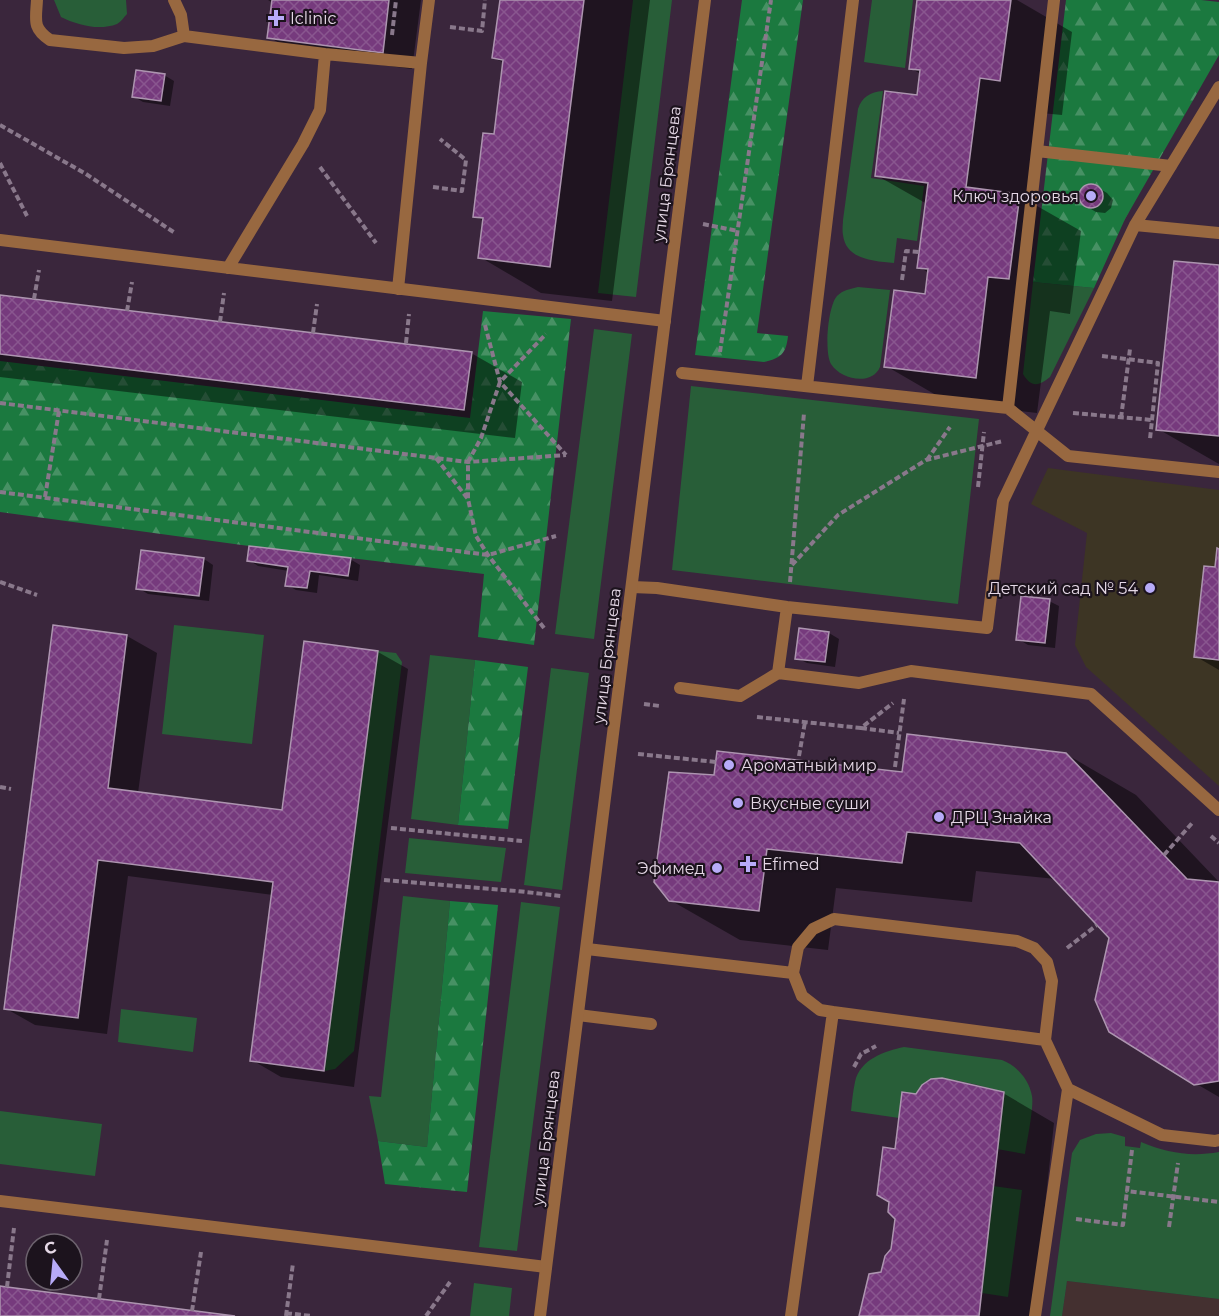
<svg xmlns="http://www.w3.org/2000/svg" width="1219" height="1316" font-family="Montserrat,sans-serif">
<defs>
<pattern id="forest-firs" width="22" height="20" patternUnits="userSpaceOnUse" patternTransform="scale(1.5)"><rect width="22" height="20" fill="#1b793f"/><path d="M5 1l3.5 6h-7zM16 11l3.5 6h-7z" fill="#479164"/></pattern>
<pattern id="building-cross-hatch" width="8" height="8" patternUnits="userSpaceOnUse" patternTransform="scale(1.5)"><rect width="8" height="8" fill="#763a7d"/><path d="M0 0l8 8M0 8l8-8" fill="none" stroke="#89568f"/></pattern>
</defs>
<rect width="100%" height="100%" fill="#3a263c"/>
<path fill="#443030" d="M1067,1281L1219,1299V1316H1062Z"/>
<path fill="#3d3524" d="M1048,468L1219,490V786L1086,667L1075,645L1087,533L1031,504Z"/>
<path fill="#285e38" d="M54,0H126L127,14C124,17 121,22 117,24C99,31 77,25 61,17Z
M633,0H672L636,297L598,293Z
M872,0H913L905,68L864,62Z
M883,91L871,178L924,186L917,241L897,238L894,263C874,261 846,260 843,235C842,230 843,224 843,220L858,109C862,97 870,92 883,91Z
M1033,282L1094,288L1050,377C1039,386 1031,388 1023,374Z
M858,287L890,290L880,367C872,386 841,380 831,364C824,352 828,306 837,296C843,290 850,289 858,287Z
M594,329L632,334L594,639L555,634Z
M691,386L979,419L958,604L672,570Z
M174,625L264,635L252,744L162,734Z
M378,651L396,653L402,662L354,1051L335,1069L324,1071Z
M430,655L475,660L458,825L411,819Z
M551,668L589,673L562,890L524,885Z
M409,838L506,848L501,882L405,873Z
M403,896L450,901L427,1147L378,1141L369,1096L381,1097Z
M521,902L560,907L517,1251L479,1247Z
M121,1009L197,1018L193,1052L118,1042Z
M904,1047L1002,1060C1017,1066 1029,1079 1032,1096C1034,1107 1027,1141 1025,1154L997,1149L1003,1092C988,1088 942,1074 929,1080C923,1083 920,1088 916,1094L903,1092L899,1118L851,1111C852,1101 853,1091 855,1082C860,1059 885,1051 904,1047Z
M0,1111L102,1124L95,1176L0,1164Z
M1111,1133L1125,1137V1146L1140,1148L1141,1142C1167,1153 1191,1157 1219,1152V1299L1067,1281L1062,1316H1050L1072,1153L1080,1140L1096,1134Z
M993,1186L1022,1190L1008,1297L982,1293Z
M474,1283L512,1288L509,1316H470Z"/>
<path fill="url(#forest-firs)" d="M742,0H803L757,333L788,336C786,354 781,358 764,362L695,355Z
M1066,0H1201L1219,2V55L1125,219L1094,288L1033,282Z
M483,311L571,319L534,645L478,637L484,574L249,546L0,512V361L470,418Z
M475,660L528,667L508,829L458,825Z
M450,901L498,905L467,1192L385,1184L378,1141L427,1147Z"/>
<path fill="#0007" d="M268,0H421L412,69L298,54L269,37L273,3Z
M501,0H650L612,301L541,293L480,257L484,221L474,216L495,136L504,63L494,58Z
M919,0H1017L1072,32L1062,115L1041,113L1030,202L1081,231L1070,314L1050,311L1037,413L948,402L886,366L926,296L929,273L919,267L927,204L876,175L918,97L921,74L910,68Z
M164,75L174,81L170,106L143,102L133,96Z
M1088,186L1097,187L1107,193L1113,200L1111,208L1105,213L1096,212L1086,206L1081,199L1082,191Z
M1219,267V464L1158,429Z
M0,297L471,353L522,382L515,438L0,377Z
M1219,550V670L1195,656L1216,569Z
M204,559L213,565L209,601L148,594L138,588Z
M350,559L360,565L358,581L319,575L317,593L296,590L287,585L289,571L258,566L249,560Z
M1049,601L1059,606L1055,648L1028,645L1018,639Z
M54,626L127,636L157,653L138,793L283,812L306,643L378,652L408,669L354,1087L281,1077L252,1060L273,895L128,876L107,1034L35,1025L5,1008Z
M829,633L839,639L835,667L807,663L797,658Z
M1066,754L1136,795L1219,882V1097L1195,1083L1111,937L1056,879L976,871L972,902L836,888L828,950L740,940L670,900L715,777L903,774Z
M1003,1093L1054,1123L1033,1316H861L893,1250L897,1219L896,1150L917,1095Z"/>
<path fill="url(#building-cross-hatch)" stroke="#ad95b0" stroke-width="1.5" d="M272,0H389L383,53L267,38Z
M500,0H584L550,267L478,258L483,218L473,217L483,133L494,134L503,60L492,58Z
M917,0H1011L1000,81L980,78L966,187L1020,194L1009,279L988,277L976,378L884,367L894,290L925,294L928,269L917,268L928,183L875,176L885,91L917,95L920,70L909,69Z
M136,70L165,74L161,101L132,97Z
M1079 196a12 12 0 1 1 24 0a12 12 0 1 1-24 0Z
M1174,261L1219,265V436L1156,430Z
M0,295L472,352L464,410L0,354Z
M249,546L351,558L348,576L310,571L307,588L285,586L288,567L247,561Z
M1217,548L1219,549V660L1194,657L1204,566L1215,567Z
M141,550L204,558L199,596L136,589Z
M1021,596L1050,599L1045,643L1016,640Z
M53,625L127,635L108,788L282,810L304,641L378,651L324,1071L250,1061L273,882L98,860L78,1018L4,1009Z
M799,628L829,632L825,662L795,659Z
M907,734L1066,753L1187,879L1219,882V1081L1194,1085L1109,1032L1095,1000L1109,938L1020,843L907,832L902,863L767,849L759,911L669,901L654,882L669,772L714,775L717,751L902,772Z
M942,1078L1004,1092L979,1316H859L869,1274L881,1272L885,1256L891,1249L895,1219L888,1212L889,1202L877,1195L883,1147L895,1149L902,1092L916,1094L922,1085L931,1079Z
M0,1286L7,1287L235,1316H0Z"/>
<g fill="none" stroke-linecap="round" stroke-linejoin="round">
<path stroke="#89788b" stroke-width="4" stroke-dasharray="6 3" stroke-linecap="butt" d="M450,27L482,31L485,0
M392,35L396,0
M0,125L86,174L175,233
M0,163L27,216
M320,167L376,243
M433,187L462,191L466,160L440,139
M703,224L738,231
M902,280L906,251L919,252
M34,299L39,270
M127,311L132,282
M220,322L224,293
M485,325L500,382L566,455
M313,333L317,304
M406,343L409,314
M720,352L771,0
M1102,356L1158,363L1150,439
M0,403L468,462L566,455
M1073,413L1152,420
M1121,418L1130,349
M436,458L468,499
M927,460L950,427
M978,487L984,432
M0,492L488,555L556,536
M45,497L59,411
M792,565L838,515L926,460L1003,441
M0,582L37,595
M790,582L804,413
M544,628L488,555L476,536L468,499V462L481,438L500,382L546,334
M644,704L660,706
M757,717L861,728L893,703
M861,728L899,733
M638,754L716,762
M799,756L805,722
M895,767L904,699
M0,787L11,789
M391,828L522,841
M1211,836L1219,843
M1164,855L1193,822
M384,880L517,891L561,896
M1067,948L1097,925
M854,1067L861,1054L876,1046
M1132,1150L1127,1191L1219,1202
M1076,1219L1123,1225L1127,1191
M1169,1227L1178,1163
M7,1287L14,1228
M99,1299L107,1240
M192,1311L201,1252
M286,1313L311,1316
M286,1316L293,1263
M426,1316L450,1282"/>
<path stroke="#986840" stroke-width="12" d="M37,0C36,20 32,28 50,40L124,48L153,46L184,36L325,54L421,63
M174,0L181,15L184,36
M1054,0L1008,408L1068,456L1219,472
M1037,151L1171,166
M1135,225L1219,233
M0,240L665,321
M228,268L303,144L320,110L325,54
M398,289L421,63L429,0
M682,373L1008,408
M807,386L853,0
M632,587L657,588L787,607L987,628L1003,501L1135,225L1219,87
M787,607L778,673L859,683L911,671L1091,694L1219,810
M680,688L740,696L778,673
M587,949L793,973L798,947L813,929L834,919L1017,941L1034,948L1047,962L1052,981L1045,1040L1068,1089L1035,1316
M833,1012L1045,1040
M578,1015L651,1024
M1068,1089L1162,1135L1215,1141L1219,1140
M0,1201L546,1267
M791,1316L833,1012L820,1010L802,996L793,973"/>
<path stroke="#986840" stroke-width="12" d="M540,1316L705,0"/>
</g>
<g fill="#b7abf8" stroke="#1c131d" stroke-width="2">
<path d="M273 9h6v6h6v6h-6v6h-6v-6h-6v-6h6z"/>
<circle cx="1091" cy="196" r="6"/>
<circle cx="1150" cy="588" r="6"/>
<circle cx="729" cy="765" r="6"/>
<circle cx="738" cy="803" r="6"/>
<circle cx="939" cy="817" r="6"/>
<path d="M745 855h6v6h6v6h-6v6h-6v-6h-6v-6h6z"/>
<circle cx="717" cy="868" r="6"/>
</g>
<g text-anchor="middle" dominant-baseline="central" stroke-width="4.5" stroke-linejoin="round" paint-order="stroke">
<g font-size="16" fill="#e5d8e6" stroke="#1c131d" text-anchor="start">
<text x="290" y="18">Iclinic</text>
<text x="1079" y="196" text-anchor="end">Ключ здоровья</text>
<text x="1138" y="588" text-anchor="end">Детский сад № 54</text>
<text x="741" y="765">Ароматный мир</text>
<text x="750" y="803">Вкусные суши</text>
<text x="951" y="817">ДРЦ Знайка</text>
<text x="762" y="864">Efimed</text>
<text x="705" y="868" text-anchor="end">Эфимед</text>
</g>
<g font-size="16" fill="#e5d8e6" stroke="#1c131d">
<text transform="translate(667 174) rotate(-83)">улица Брянцева</text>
<text transform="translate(607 656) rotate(-83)">улица Брянцева</text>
<text transform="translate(546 1138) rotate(-83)">улица Брянцева</text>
</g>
</g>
<g transform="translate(54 1262) rotate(345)"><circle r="28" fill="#1c131d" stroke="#6c626d" stroke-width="1.5"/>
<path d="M0-4.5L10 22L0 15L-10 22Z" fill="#b7abf8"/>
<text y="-9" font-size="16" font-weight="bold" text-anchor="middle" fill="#e5d8e6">С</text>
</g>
</svg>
